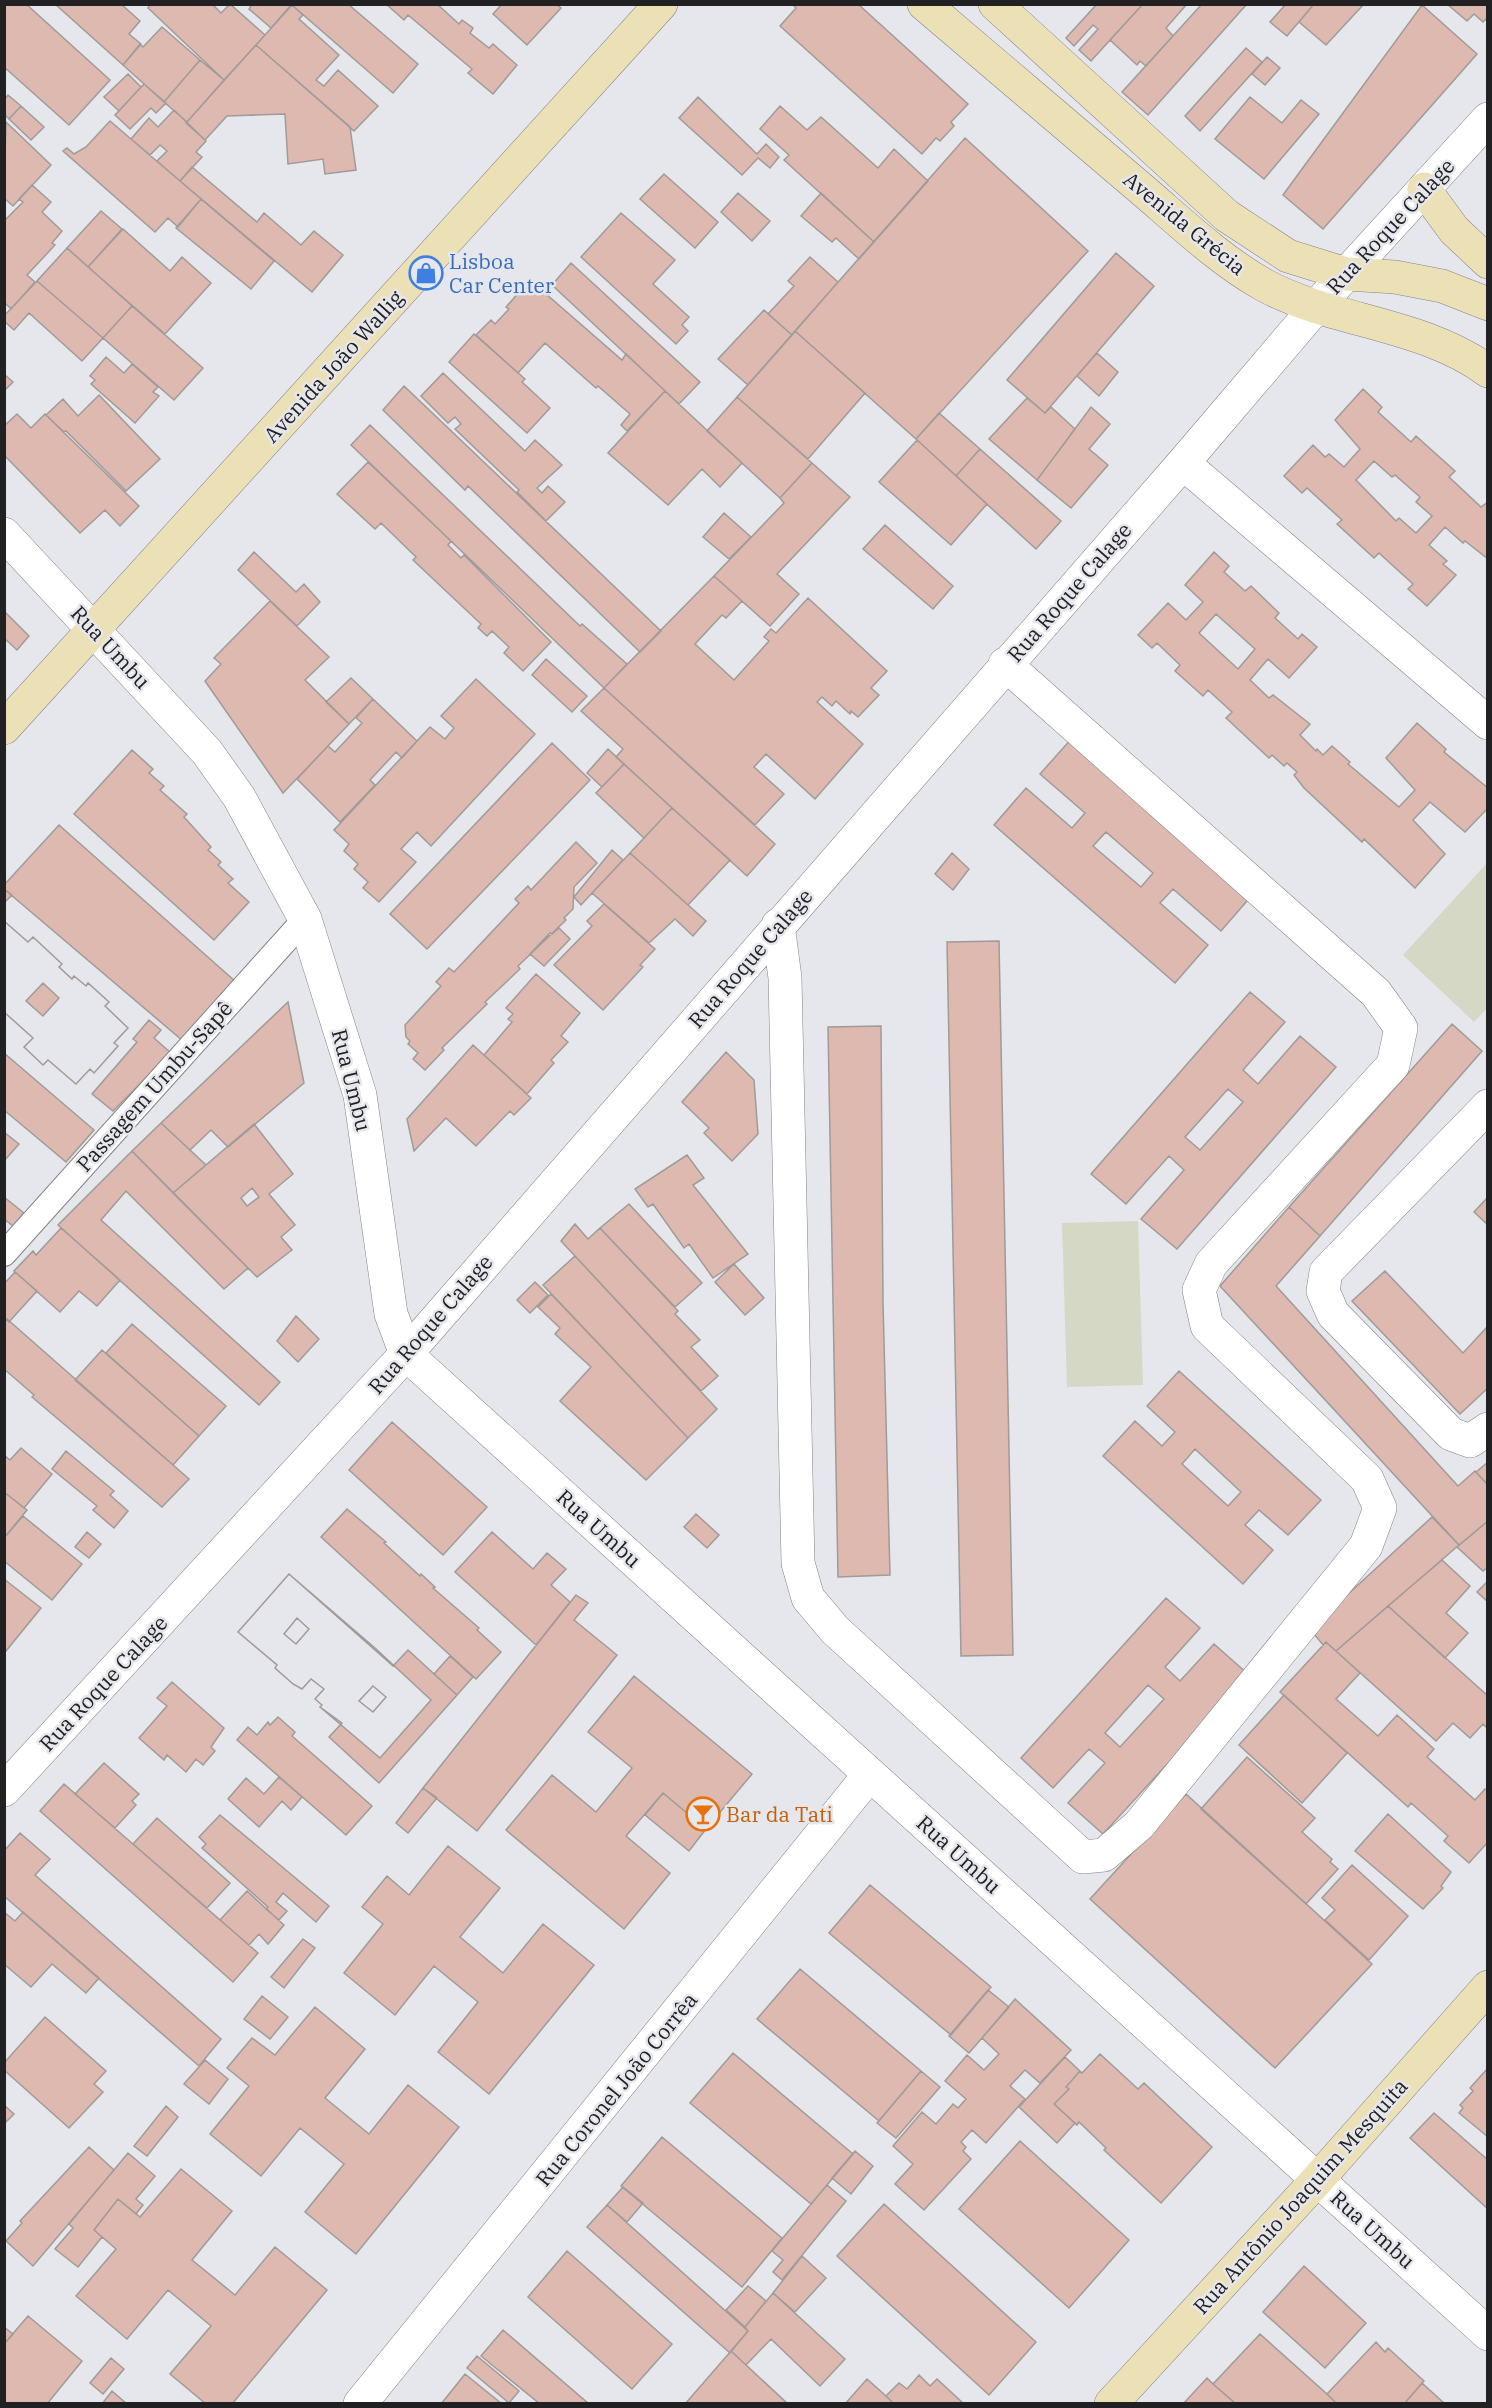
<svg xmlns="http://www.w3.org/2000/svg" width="1492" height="2408" font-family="'IBM Plex Serif',serif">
<rect width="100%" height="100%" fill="#e6e7ed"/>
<path fill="#d5d8c4" d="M1487,863V1008L1474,1022L1403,955Z
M1138,1221L1143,1385L1067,1387L1062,1223Z"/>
<path fill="#ddb9af" stroke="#a09a98" stroke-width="1.5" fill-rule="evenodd" d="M4,4H26L110,80L69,125L4,67Z
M55,4H121L140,21L129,34L141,44L123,65Z
M151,4H212L221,13L230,4L265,35L224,80L148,8Z
M252,4H292L271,28L249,9Z
M348,4L418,64L393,93L292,5Z
M386,4H437L459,24L462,20L473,28L470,33L489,48L493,44L517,65L493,94L468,73L472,69L408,15L404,20Z
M502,4H556L561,8L527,45L493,14Z
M858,4L968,104L951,122L954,126L940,141L936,138L922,154L780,26L796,8L792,4Z
M1097,4H1143L1091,61L1079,50L1098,29L1093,25L1074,46L1066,38Z
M1143,4H1187L1166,28L1173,36L1146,66L1140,61L1137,65L1110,40Z
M1202,4H1247L1148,115L1122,92Z
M1286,4H1314L1287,36L1270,22Z
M1314,4H1364L1326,45L1299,22Z
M1447,4H1488V17L1483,22L1474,14L1467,21Z
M292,5L303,15L299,19L339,55L316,80L324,86L338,70L378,106L354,131L256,45Z
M1422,5L1477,54L1323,229L1283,195Z
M162,27L200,60L164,102L123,65L140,44L143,47Z
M256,45L350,127L356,170L325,174L323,159L288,164L285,114L227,116L205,140L186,123Z
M1246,48L1262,62L1200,131L1185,116Z
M1267,57L1280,68L1265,85L1252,74Z
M200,60L224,80L187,122L164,102Z
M128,74L141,87L119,111L104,97Z
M144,84L166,103L156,113L151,108L130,129L115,115Z
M8,95L21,106L9,119L4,114V100Z
M698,97L757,154L766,144L779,157L770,168L758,158L742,175L679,118Z
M1250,97L1282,123L1301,100L1319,114L1264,179L1215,139Z
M21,106L44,127L31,140L9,119Z
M780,106L807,130L821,117L878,168L894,149L928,181L874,242L784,160L789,155L760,129Z
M174,110L206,141L196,152L202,157L180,181L157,161L167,151L160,145L150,155L131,139L149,118L158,127Z
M110,121L201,199L178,227L168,218L155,232L63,151L67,148L74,154L86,147Z
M6,122L51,165L13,206L4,198Z
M965,138L1088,251L916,439L795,331Z
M192,167L257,222L264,213L301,245L314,231L343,255L312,292L180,181Z
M664,174L718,222L695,248L640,199Z
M32,185L51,202L42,212L62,231L52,243L55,245L27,275L35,282L11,309L4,302V221L23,202L19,199Z
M738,193L770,221L752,241L721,212Z
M821,193L874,242L859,259L836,238L832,242L801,216Z
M201,199L274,261L251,289L176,228Z
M101,211L122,229L88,267L67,248Z
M621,213L675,260L653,284L689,317L682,325L688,331L676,344L581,257Z
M123,229L170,271L182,257L211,283L165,334L88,267Z
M67,248L132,306L103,338L37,281Z
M1116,253L1154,286L1045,413L1007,380Z
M810,257L838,282L792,335L768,314L794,286L788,281Z
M571,263L700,382L679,404L552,285Z
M530,280L622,360L626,354L665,391L627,431L621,425L630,414L598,386L596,388L545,343L518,373L476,335L491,320L495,324L509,309L506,307Z
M37,281L103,338L82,361L29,313L14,330L4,321V316Z
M132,306L203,368L174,400L103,338Z
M764,310L792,335L748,385L718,359Z
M795,331L865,393L808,459L737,397Z
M474,334L525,379L522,382L550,408L527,433L449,362Z
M1097,353L1118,372L1099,396L1077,376Z
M106,357L124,373L132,364L158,387L153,392L159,396L135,423L91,384L95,380L90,376Z
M443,373L525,451L535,440L562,465L537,488L542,493L548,486L565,502L546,521L517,492L519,490L455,429L461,424L455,417L448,423L421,396Z
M4,374L13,382L4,391Z
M404,386L661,631L640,652L468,486L465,490L383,410Z
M1363,389L1382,407L1378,412L1411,442L1416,436L1455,471L1449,477L1481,507L1488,502V559L1465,541L1463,543L1445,527L1429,545L1447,561L1443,564L1456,575L1427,606L1408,589L1413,584L1379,553L1374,558L1337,524L1342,520L1307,488L1302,493L1284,476L1313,445L1325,457L1329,454L1344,467L1360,449L1335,420ZM1374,461L1392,477L1395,475L1420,497L1416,502L1432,516L1416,533L1399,518L1396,521L1356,480Z
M665,391L742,463L720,487L702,469L668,505L608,453Z
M99,395L160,459L126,491L66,431L64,432L46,415L63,399L78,416Z
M737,397L812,463L780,498L707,431Z
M1027,398L1045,413L1051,407L1075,429L1037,480L989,439Z
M1091,407L1110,424L1089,449L1108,465L1071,508L1037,480Z
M939,413L980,449L956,476L916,439Z
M17,414L31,428L45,414L139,506L120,526L105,510L80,533L4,455V426Z
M370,425L580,626L582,624L627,664L604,688L351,445Z
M917,440L987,504L951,545L879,482Z
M980,449L1061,521L1036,549L956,476Z
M368,462L451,541L448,545L461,558L464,555L551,642L523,671L504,653L509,647L492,631L487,636L478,628L481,624L413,560L416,557L381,523L375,529L337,494Z
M812,463L850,497L777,574L799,594L770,626L714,576L784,503L780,498Z
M724,513L751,537L729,559L703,537Z
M885,525L953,586L933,609L863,549Z
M254,552L296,592L304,584L320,602L297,626L238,570Z
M1214,552L1229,566L1224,572L1245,591L1251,586L1279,613L1275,618L1298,639L1302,634L1317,647L1289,678L1268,659L1250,680L1269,698L1273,695L1310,724L1300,735L1316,751L1317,749L1323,755L1332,746L1350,762L1348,764L1399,807L1415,790L1386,758L1417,723L1446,749L1444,752L1488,788V808L1465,832L1430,802L1413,820L1445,854L1415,888L1364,839L1362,842L1304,788L1294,775L1297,772L1287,763L1284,766L1272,755L1269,758L1226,718L1232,712L1208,690L1203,696L1175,671L1180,665L1157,643L1152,648L1138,635L1168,603L1186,620L1203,602L1185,585ZM1216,614L1255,649L1238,669L1199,633Z
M714,576L742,601L726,618L722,615L695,644L734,680L769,641L764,637L771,629L776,633L808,598L887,671L871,688L879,695L858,717L851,711L850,714L836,701L832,706L822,697L817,702L863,744L815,799L766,754L754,767L784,794L755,825L604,688Z
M270,601L329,657L305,680L349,724L283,793L205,681L221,664L214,658Z
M4,611L29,636L17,650L4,638Z
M546,659L587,696L572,712L532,675Z
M351,678L373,699L349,724L326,702Z
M476,679L535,734L431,846L417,832L401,849L416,862L379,902L363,888L368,882L354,869L358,864L344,851L349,844L334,830L430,727L445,739L454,728L441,716Z
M604,688L775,844L747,876L616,757L623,749L581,711Z
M373,699L417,741L402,758L396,752L370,780L375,785L340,822L297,779L328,746L335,752L362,723L356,718Z
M1073,737L1253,894L1221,931L1173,889L1160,903L1208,945L1175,983L994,825L1026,788L1072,828L1085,813L1040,774ZM1106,832L1153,873L1141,887L1093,846Z
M552,743L590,780L427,949L390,914Z
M608,749L624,764L602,787L587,773Z
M132,750L153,769L149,773L164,786L160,790L187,814L184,817L211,847L208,850L221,862L218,865L233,879L228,883L249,902L214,940L74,814Z
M624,764L672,808L644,838L596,793Z
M672,808L730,860L688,905L630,853Z
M59,825L236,982L183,1041L4,889V885Z
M576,842L597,863L574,887L573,909L564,918L566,920L518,966L520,969L485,1002L487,1004L442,1048L444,1050L425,1070L413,1059L418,1053L408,1044L410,1041L406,1037L405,1025L441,986L436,982L449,968L454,972L519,903L515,899L528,886L531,890Z
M612,850L623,860L581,905L574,897Z
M630,853L706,921L693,936L675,919L649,943L592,893Z
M952,853L969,869L953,890L935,874Z
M4,889L12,895L4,903Z
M604,904L655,949L640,965L643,967L603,1010L554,965L592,926L587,921Z
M4,921L28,942L33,937L62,964L59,967L72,979L74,976L86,986L88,983L109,1002L105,1006L128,1028L114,1043L118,1046L94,1073L90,1069L76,1084L48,1060L43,1065L24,1047L33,1038L4,1012Z
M4,921L28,942L33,937L62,964L59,967L72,979L74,976L86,986L88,983L109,1002L105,1006L128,1028L114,1043L118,1046L94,1073L90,1069L76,1084L48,1060L43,1065L24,1047L33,1038L4,1012Z
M559,928L570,939L544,966L530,954L550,933L552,934Z
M999,941L1013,1655L961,1656L947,942Z
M536,974L580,1013L561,1036L568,1042L551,1060L554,1063L527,1094L484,1055L512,1022L508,1019L513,1014L506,1008Z
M43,983L59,998L43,1016L26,1001Z
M1250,992L1285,1022L1243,1070L1258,1084L1300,1036L1336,1067L1177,1249L1141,1219L1184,1170L1169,1156L1126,1204L1091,1174ZM1228,1089L1243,1102L1200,1150L1185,1137Z
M288,1002L304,1083L228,1147L211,1130L190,1150L161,1123Z
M149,1020L161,1030L154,1038L171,1053L113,1111L92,1094L137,1042L133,1039Z
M1452,1024L1482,1051L1320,1236L1289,1207Z
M881,1026L883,1302L890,1575L838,1577L828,1027Z
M473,1045L531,1098L514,1115L510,1111L476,1146L446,1118L414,1151L407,1119Z
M726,1052L754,1080L758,1134L732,1161L704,1133L709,1128L682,1102Z
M4,1053L94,1130L66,1162L4,1110Z
M161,1123L206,1165L173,1193L132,1151Z
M254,1124L293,1174L269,1194L295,1225L281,1237L292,1250L257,1277L173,1193ZM252,1188L259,1197L247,1206L241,1198Z
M4,1132L19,1144L4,1161Z
M132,1151L248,1268L224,1289L126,1191L101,1220L280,1382L259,1405L58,1225Z
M687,1155L704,1178L693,1185L748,1254L713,1278L689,1244L684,1248L653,1204L648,1207L635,1189Z
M4,1197L24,1213L13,1226L4,1219Z
M1488,1197V1225L1474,1212Z
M629,1204L702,1283L675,1307L600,1228Z
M1289,1207L1320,1236L1276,1286L1458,1486L1475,1471L1488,1485V1521L1459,1545L1220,1286Z
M575,1224L588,1239L600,1228L678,1311L675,1314L700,1340L691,1347L718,1376L701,1391L561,1241Z
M61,1228L120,1280L97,1306L79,1291L60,1312L14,1271L33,1251L36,1255Z
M575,1256L717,1409L688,1438L543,1285Z
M734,1264L764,1298L745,1315L715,1282Z
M1385,1271L1463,1353L1488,1326V1388L1460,1414L1352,1301Z
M15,1272L37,1291L9,1322L4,1317V1284Z
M535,1282L548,1295L530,1313L517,1300Z
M551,1294L688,1438L646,1480L560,1401L591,1367L555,1334L560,1328L538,1307Z
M296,1316L319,1339L298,1362L277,1341Z
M7,1319L189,1479L162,1507L32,1397L34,1395L4,1369V1323Z
M132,1324L226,1406L199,1436L106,1353Z
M102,1350L199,1436L173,1465L75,1380Z
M1179,1371L1321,1500L1288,1535L1259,1510L1245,1525L1273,1550L1243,1584L1103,1456L1135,1421L1162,1446L1175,1432L1147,1406ZM1195,1449L1241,1492L1228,1506L1182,1464Z
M392,1422L487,1507L443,1555L349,1470Z
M21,1448L52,1474L24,1508L4,1492V1455L10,1460Z
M66,1451L114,1491L110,1495L128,1511L114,1528L93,1510L97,1506L52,1469Z
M1488,1462V1485L1476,1472Z
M4,1492L27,1510L4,1538Z
M347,1509L386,1542L384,1543L420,1576L421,1574L435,1587L433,1588L479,1628L477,1630L501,1652L476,1679L321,1537Z
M696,1514L719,1535L707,1548L684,1527Z
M23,1516L82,1564L52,1600L4,1561V1538Z
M1432,1517L1459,1545L1336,1651L1326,1642L1323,1645L1310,1629Z
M1488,1521V1567L1483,1571L1457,1547Z
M87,1532L101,1544L89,1558L75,1547Z
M492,1532L533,1569L547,1553L566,1569L551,1585L570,1602L536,1645L455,1572Z
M1442,1560L1470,1586L1446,1613L1468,1633L1445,1658L1388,1606Z
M289,1574L393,1666L408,1650L457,1695L379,1783L329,1737L342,1723L320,1707L322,1705L315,1699L324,1689L311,1679L302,1689L293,1684L275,1668L277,1665L238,1632ZM297,1618L309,1629L296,1644L284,1634ZM373,1686L386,1697L373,1712L359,1701Z
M289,1574L375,1648L431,1700L380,1758L320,1707L322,1705L315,1699L324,1689L311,1679L302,1689L293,1684L275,1668L277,1665L238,1632ZM297,1618L309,1629L296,1644L284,1634ZM373,1686L386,1697L373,1712L359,1701Z
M4,1579L41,1608L6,1651L4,1650Z
M1488,1581V1602L1477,1592Z
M576,1595L588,1603L574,1620L617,1655L477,1831L423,1788Z
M1166,1598L1200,1628L1165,1667L1180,1681L1214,1644L1249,1675L1103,1834L1068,1803L1105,1763L1089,1749L1053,1788L1021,1758ZM1148,1685L1164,1699L1120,1747L1105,1733Z
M1388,1606L1488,1696V1729L1483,1724L1470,1738L1453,1723L1436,1741L1336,1651Z
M1326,1642L1360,1673L1336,1699L1378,1736L1397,1715L1434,1749L1427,1757L1475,1800L1485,1789L1488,1791V1842L1469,1863L1444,1841L1448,1836L1411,1803L1408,1807L1280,1692Z
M450,1656L473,1677L457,1695L434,1674Z
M634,1676L752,1774L706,1829L663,1793L626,1836L670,1873L624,1929L506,1830L552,1775L596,1812L632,1768L588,1732Z
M172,1682L224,1728L211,1747L215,1751L203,1765L196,1759L186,1772L167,1755L164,1760L139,1738L167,1706L157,1698Z
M1284,1695L1347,1753L1302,1803L1239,1745Z
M278,1717L295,1732L292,1736L372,1806L346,1835L237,1740L248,1727L257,1735L268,1722L270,1725Z
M1247,1757L1315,1818L1302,1832L1332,1859L1330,1862L1338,1869L1306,1904L1201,1809Z
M104,1763L139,1794L132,1801L136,1805L115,1828L75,1794Z
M279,1777L302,1797L291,1810L282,1801L259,1827L228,1799L246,1778L264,1794Z
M64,1784L258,1953L233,1982L40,1811Z
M423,1788L437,1798L408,1833L396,1823Z
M663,1793L706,1829L689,1851L645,1815Z
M1186,1794L1372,1964L1275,2068L1090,1899Z
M1388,1814L1451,1872L1441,1886L1443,1888L1423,1909L1355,1851Z
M220,1815L329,1906L316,1922L283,1893L276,1902L287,1911L279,1920L266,1909L268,1907L202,1848L206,1844L199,1837Z
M157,1818L230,1883L207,1908L133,1844Z
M20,1833L50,1859L35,1875L221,2039L199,2066L4,1896V1851Z
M448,1846L500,1888L460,1937L503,1973L543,1924L594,1965L489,2094L438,2052L478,2002L434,1966L395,2015L344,1973L383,1924L362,1907L387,1876L409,1895Z
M1352,1865L1408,1916L1369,1960L1325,1920L1335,1910L1322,1898Z
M870,1885L991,1987L951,2035L829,1933Z
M247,1891L284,1925L268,1944L259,1934L249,1945L220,1920Z
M4,1912L15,1921L23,1912L99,1978L86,1993L52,1964L31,1987L4,1964Z
M303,1939L315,1948L284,1988L271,1977Z
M800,1969L921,2071L879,2121L757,2019Z
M988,1990L1009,2007L969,2053L949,2036Z
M262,1996L288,2017L270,2039L244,2019Z
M1015,1999L1071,2050L1040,2083L1025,2070L1010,2086L1025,2099L986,2143L972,2130L961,2142L966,2147L963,2151L971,2159L924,2210L895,2184L913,2164L893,2146L922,2112L936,2124L953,2104L958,2108L966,2099L945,2081L967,2055L984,2070L999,2054L982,2038Z
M315,2007L365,2049L325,2098L369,2134L408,2085L459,2127L356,2254L305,2212L344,2164L300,2128L261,2176L210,2134L249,2086L227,2068L252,2038L275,2055Z
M45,2017L106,2071L94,2084L103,2092L69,2128L4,2070V2063Z
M733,2053L853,2154L811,2204L690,2103Z
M1100,2054L1138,2089L1144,2083L1212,2147L1161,2203L1104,2150L1106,2148L1079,2122L1077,2125L1054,2104L1069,2089L1066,2087L1079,2072L1082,2073Z
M1065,2057L1082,2073L1079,2072L1066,2087L1069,2089L1054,2104L1075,2123L1057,2143L1019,2107Z
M205,2060L228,2079L209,2104L184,2084Z
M1488,2068V2137L1459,2113L1463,2108L1460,2105L1473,2091L1470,2088Z
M921,2071L940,2087L896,2138L877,2123Z
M4,2105L14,2114L4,2124Z
M166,2106L178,2117L147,2156L134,2146Z
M1434,2113L1488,2160V2209L1410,2138Z
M662,2137L782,2238L742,2287L621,2186Z
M1020,2141L1129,2240L1069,2308L959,2209Z
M89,2147L114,2170L33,2266L6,2241L22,2223L20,2221Z
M855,2151L873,2166L851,2194L832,2178Z
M128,2153L155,2176L136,2199L143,2205L136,2214L118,2199L94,2230L102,2237L78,2267L55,2249L73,2228L69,2224Z
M181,2169L232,2211L192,2260L235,2295L275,2247L327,2290L232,2404H206L170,2374L211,2326L168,2290L127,2339L76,2296L116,2249L94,2230L118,2199L140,2217Z
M827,2185L846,2201L782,2280L773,2272L783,2260L772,2251Z
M623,2187L643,2203L627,2222L607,2205Z
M884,2204L1036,2342L989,2395L837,2256Z
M607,2205L748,2331L730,2353L587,2227Z
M567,2251L672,2344L632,2389L528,2297Z
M802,2256L826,2278L795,2312L773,2293Z
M1304,2266L1366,2323L1325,2368L1263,2312Z
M748,2286L766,2301L745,2327L726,2310Z
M773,2293L845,2359L820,2386L771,2339L746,2365L731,2351L748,2331L745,2327Z
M28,2316L82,2361L47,2404H4V2344Z
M4,2327L13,2334L4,2344Z
M503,2330L589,2404H540L481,2356Z
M1260,2334L1327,2394L1337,2404H1236L1213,2384Z
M1376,2342L1385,2352L1388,2348L1424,2381L1404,2404H1337L1327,2394Z
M731,2351L746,2365L788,2404H685Z
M477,2356L519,2391L509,2403L467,2368Z
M111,2358L124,2369L103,2394L90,2383Z
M465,2374L502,2404H441Z
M919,2375L930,2386L937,2379L964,2404H894L886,2396L899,2383L907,2389Z
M1207,2378L1213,2384L1236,2404H1183Z
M867,2379L886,2396L894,2404H845Z
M1422,2383L1445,2404H1404Z
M112,2391L127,2404H102Z"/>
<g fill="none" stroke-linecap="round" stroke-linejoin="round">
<g stroke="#828388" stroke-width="26">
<path id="lane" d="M4,1254L305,919"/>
</g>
<g stroke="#828388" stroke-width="34">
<path id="street" d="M1183,463L1488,723
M4,534L207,752L239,797L305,919L360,1095L391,1314L406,1354L1488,2334
M778,925L785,978L798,1563L808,1598L835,1630L1083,1857L1104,1855L1139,1825L1366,1546L1380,1508L1367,1479L1207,1326L1199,1290L1211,1264L1393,1065L1401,1028L1376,993L1005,664
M1488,1106L1326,1272L1323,1291L1333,1314L1451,1434L1470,1441L1488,1429
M4,1790L406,1354L1183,463L1316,307L1488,119
M360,2404L870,1774"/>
</g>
<g stroke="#828388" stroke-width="34">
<path id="secondary" d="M924,4C993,63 1063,122 1132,181C1174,216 1216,258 1264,285C1332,322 1423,323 1488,371
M995,4L1227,216L1288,256L1346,274L1395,277L1442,286L1488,304
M1424,189L1454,230L1488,262
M4,728L661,4
M1111,2404L1318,2179L1488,1987"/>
</g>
<use href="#lane" stroke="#fff" stroke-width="24"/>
<use href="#street" stroke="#fff" stroke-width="33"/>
<use href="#secondary" stroke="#ebe0b6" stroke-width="33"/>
</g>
<defs>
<g id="shop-ring" transform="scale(1.725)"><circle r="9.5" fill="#e6e7ed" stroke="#3f7fe0" stroke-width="1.5"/><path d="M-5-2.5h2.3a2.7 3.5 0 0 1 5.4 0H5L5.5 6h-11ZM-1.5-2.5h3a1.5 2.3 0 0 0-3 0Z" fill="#3f7fe0"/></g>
<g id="bar-ring" transform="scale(1.725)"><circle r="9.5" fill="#e6e7ed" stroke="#e8710a" stroke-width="1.5"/><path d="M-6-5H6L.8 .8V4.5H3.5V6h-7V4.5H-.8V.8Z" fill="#e8710a"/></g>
</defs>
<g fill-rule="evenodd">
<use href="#shop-ring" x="426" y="273"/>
<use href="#bar-ring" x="703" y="1814"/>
</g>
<g text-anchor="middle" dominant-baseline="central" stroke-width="5" stroke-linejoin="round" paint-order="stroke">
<g font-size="21" fill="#212123" stroke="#e6e7ed">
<text transform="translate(1185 223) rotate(39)">Avenida Grécia</text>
<text transform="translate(1390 226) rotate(-47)">Rua Roque Calage</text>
<text transform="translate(333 366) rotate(-48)">Avenida João Wallig</text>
<text transform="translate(1069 592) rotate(-49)">Rua Roque Calage</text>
<text transform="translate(111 647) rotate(47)">Rua Umbu</text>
<text transform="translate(750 958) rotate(-49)">Rua Roque Calage</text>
<text transform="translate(352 1080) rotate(76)">Rua Umbu</text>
<text transform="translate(154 1086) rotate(-48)">Passagem Umbu-Sapê</text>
<text transform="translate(430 1324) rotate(-49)">Rua Roque Calage</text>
<text transform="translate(599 1528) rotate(42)">Rua Umbu</text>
<text transform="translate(103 1683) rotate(-47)">Rua Roque Calage</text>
<text transform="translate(959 1854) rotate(42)">Rua Umbu</text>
<text transform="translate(616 2089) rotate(-51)">Rua Coronel João Corrêa</text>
<text transform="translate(1300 2196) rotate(-48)">Rua Antônio Joaquim Mesquita</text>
<text transform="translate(1373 2229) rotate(42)">Rua Umbu</text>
</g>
<g font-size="21" fill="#366cbe" stroke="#e6e7ed" text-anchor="start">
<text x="449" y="261">Lisboa<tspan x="449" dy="24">Car Center</tspan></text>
</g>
<g font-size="21" fill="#c56008" stroke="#e6e7ed" text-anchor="start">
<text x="726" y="1814">Bar da Tati</text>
</g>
</g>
<rect width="1492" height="2408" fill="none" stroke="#212123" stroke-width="12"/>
</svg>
